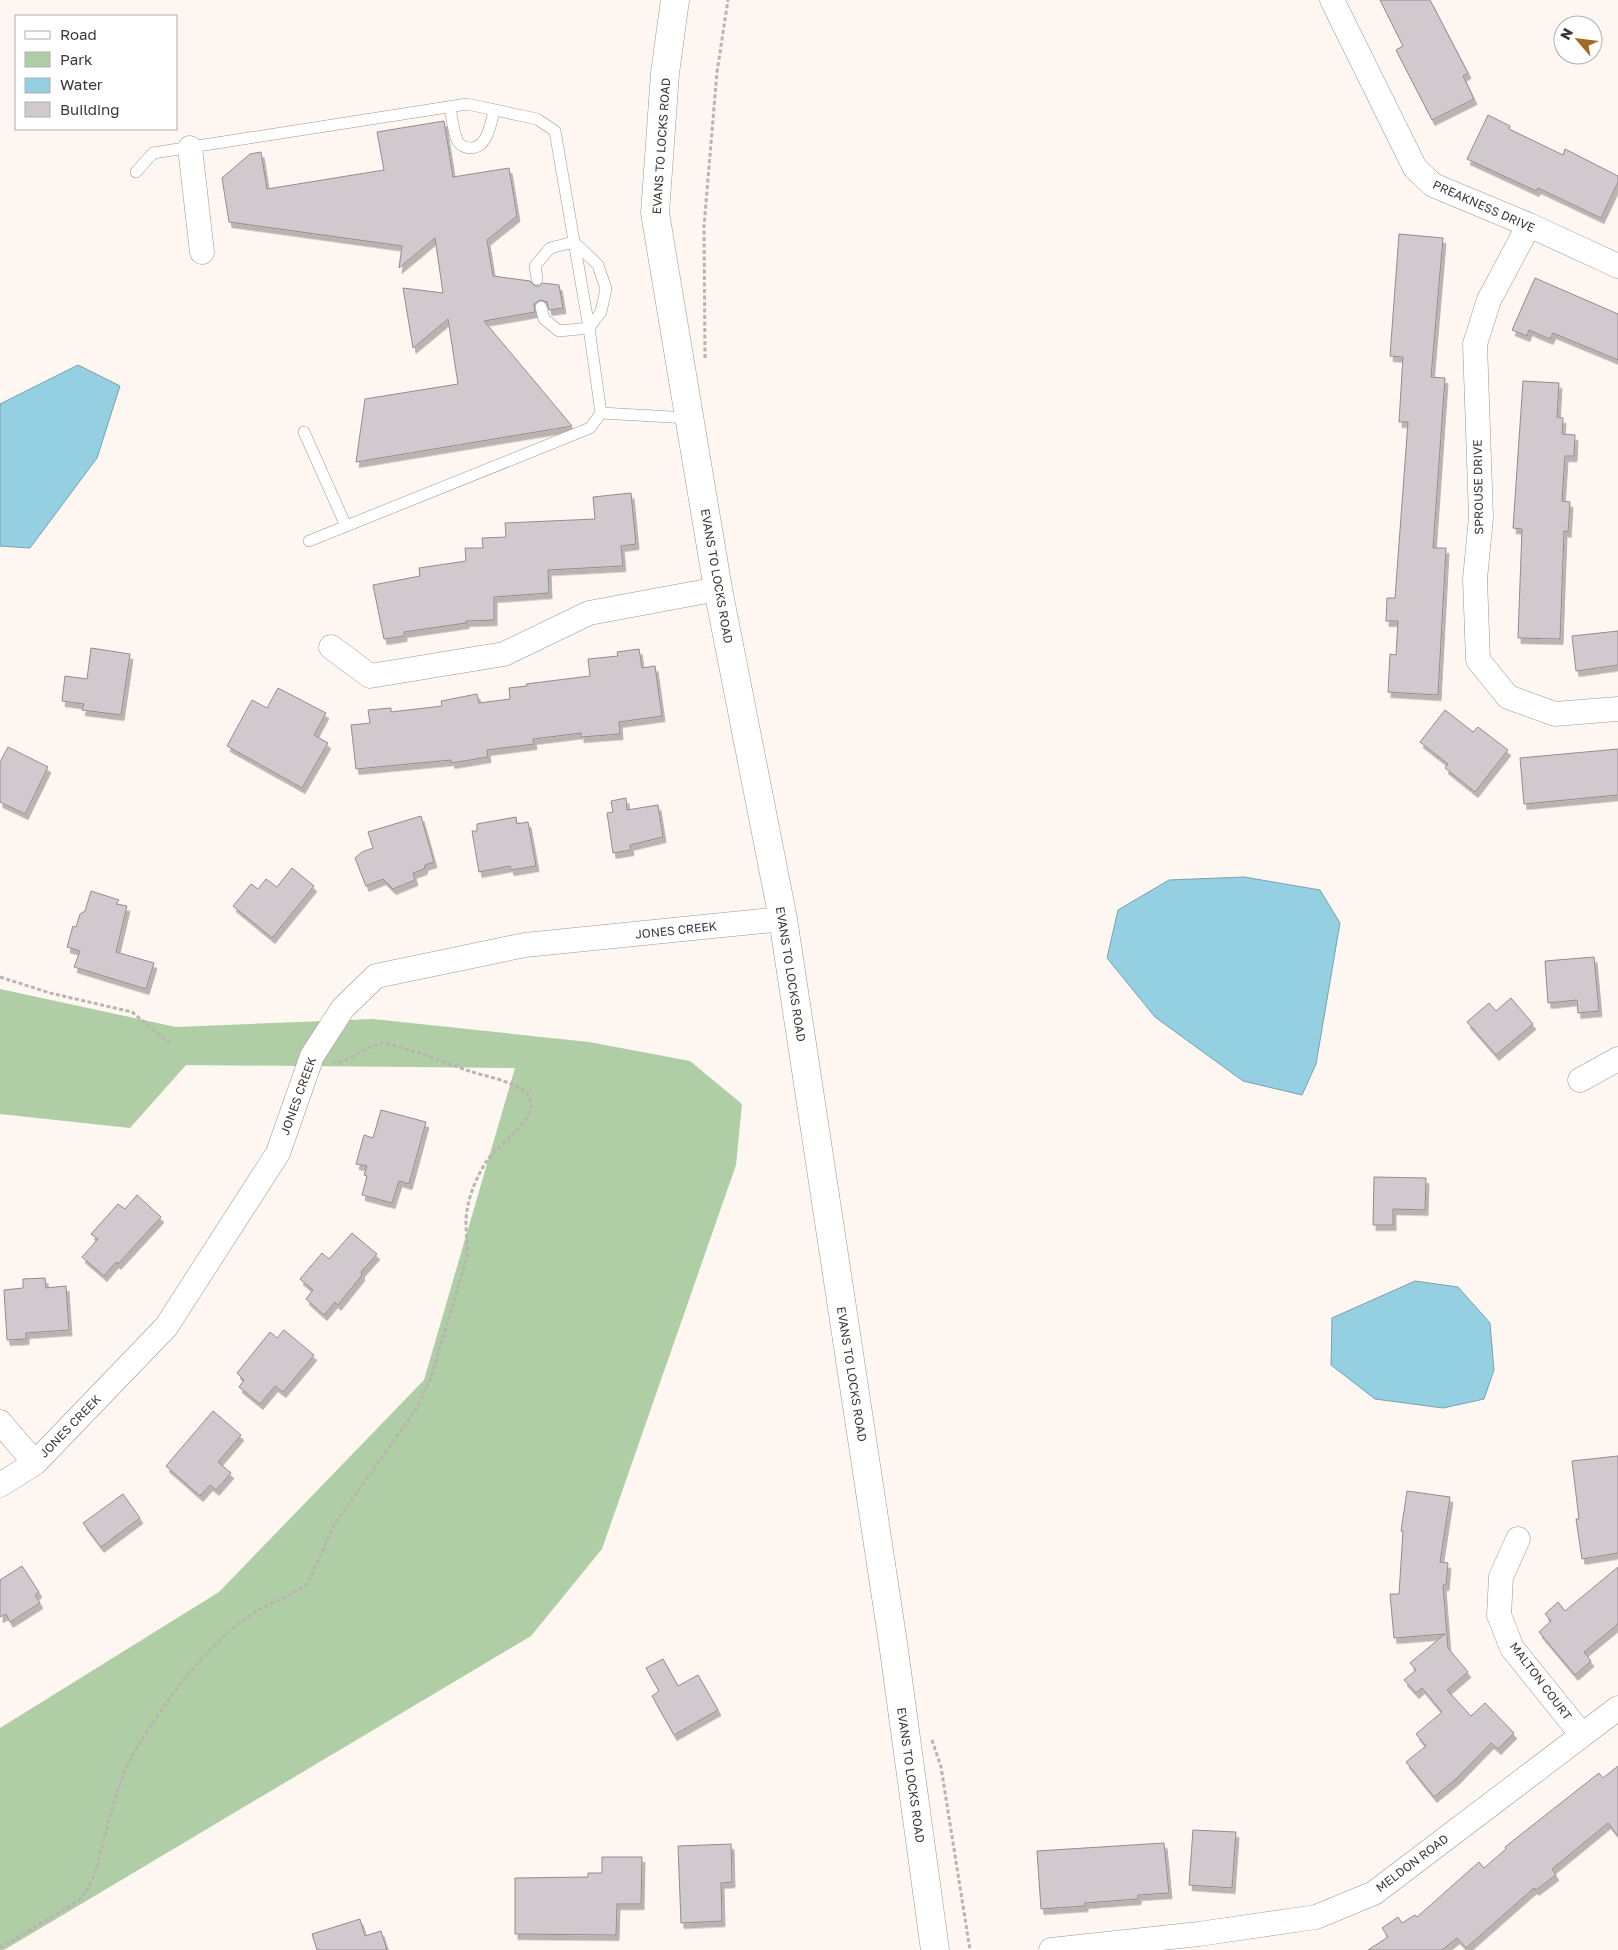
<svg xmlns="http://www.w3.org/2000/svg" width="1618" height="1950" font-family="'Golos Text',sans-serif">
<defs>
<filter id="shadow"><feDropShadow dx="3" dy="5.5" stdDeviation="0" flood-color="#0004"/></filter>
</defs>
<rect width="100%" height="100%" fill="#fdf6f1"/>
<path fill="#afcea6" d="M0,989L176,1027L373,1019L589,1042L690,1061L742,1104L736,1165L602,1549L531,1636L4,1950H0V1728L219,1592L424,1380L515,1068L186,1065L130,1128L0,1114Z"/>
<path fill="#94d0e1" stroke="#79a2ae" d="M78,365L120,386L97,458L30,548L0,546V404Z
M1244,877L1320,890L1340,923L1316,1064L1302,1095L1243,1081L1155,1017L1107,958L1118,910L1169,880Z
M1415,1281L1458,1287L1490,1323L1494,1370L1484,1399L1443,1408L1375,1399L1331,1365L1332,1318Z"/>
<path fill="#d0c9cd" stroke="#938c90" filter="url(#shadow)" d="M1380,0H1430L1468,73L1463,76L1474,99L1432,120L1396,50L1403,46Z
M1488,115L1510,126L1509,129L1563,155L1565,149L1618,176V182L1601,218L1538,188L1536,191L1467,159Z
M444,121L453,177L509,168L517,216L487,240L493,276L530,281L535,286H539L543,283L559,285L563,308L549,310L547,302L540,300L534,304L535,312L484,321L572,426L356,462L365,399L458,384L448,319L413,348L403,288L443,293L435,238L399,268L402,246L229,222L222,178L250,154L261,152L267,189L384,170L377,132Z
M1399,234L1443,238L1431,377L1445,378L1433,548H1446L1438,695L1388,692L1390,654L1396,655L1398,621H1386L1387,598H1395L1408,422H1399L1403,357L1390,356Z
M1535,278L1618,314V360L1553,333L1550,339L1529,330L1527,336L1512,330Z
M1523,381L1559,383L1557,417L1563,418L1562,434L1575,435L1574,456H1565L1562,501L1570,502L1568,532L1564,531L1560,639L1518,638L1522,529L1513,528Z
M631,493L636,544L621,546L623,566L548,570L549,593L494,597V620L466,621V623L404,632V636L384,639L373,585L420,576L419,568L466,561L465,548H483L482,538L506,537L505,523L595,519L593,497Z
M1618,631V665L1576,671L1572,636Z
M91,648L130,654L121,715L82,710L84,704L62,701L65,676L87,679Z
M639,649L642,668L655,666L662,716L619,722L620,734L581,737V733L533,739L534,744L487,750L488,757L452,763L451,760L356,769L351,725L370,723L368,710L391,708V712L442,706L441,701L477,694L479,703L510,699L509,688L527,686L526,684L590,676L588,659L618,656L617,652Z
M278,688L326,713L314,735L328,743L302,788L227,746L252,700L267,708Z
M1445,710L1473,732L1478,727L1508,750L1475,792L1445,768L1448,764L1420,742Z
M8,747L48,767L25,814L0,802V762Z
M1618,749V795L1524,804L1520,758Z
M626,798L627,810L658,805L663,837L630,845L631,850L613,853L607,813L613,812L611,801Z
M421,816L434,862L425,865L424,869L413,873L415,880L393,889L383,879L366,886L355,858L362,852L373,848L368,832Z
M516,817L517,824L528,822L536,866L511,870L510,866L479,872L472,831H477V824Z
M292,868L314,886L272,938L233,906L251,884L258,889L266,879L277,887Z
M91,891L119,900L116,904L127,906L116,952L154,963L146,989L74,967L80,951L67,947L73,926L76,927L80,914L85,911Z
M1594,957L1599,1011L1578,1013L1577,1000L1548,1003L1545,961Z
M1511,998L1533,1024L1496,1055L1467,1022L1489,1003L1496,1011Z
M381,1110L426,1122L409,1184L399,1181L392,1203L362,1195L367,1176L364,1175L367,1166L356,1164L364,1135L373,1138Z
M1374,1177L1426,1178L1425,1210L1393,1209V1225H1373Z
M137,1195L161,1217L118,1264L116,1262L104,1276L82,1257L98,1239L91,1234L118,1204L125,1209Z
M352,1233L377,1254L361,1272L362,1275L338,1305L335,1302L324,1315L306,1299L313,1290L300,1279L322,1253L329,1259Z
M45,1278L46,1288L66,1286L69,1330L26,1333V1339L7,1340L4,1290L23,1288V1279Z
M284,1330L314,1355L283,1392L275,1386L260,1404L239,1387L244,1380L237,1373L270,1332L277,1338Z
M213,1411L241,1435L218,1462L231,1473L216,1490L210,1485L200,1496L166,1466Z
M1618,1456V1553L1582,1559L1576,1519H1579L1572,1461Z
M1407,1491L1450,1497L1440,1562L1448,1563L1446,1585H1443L1448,1648L1468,1672L1447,1690L1471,1716L1485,1703L1514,1733L1498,1749L1491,1743L1456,1779L1434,1797L1406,1762L1426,1746L1416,1734L1442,1712L1422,1688L1416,1693L1404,1680L1416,1670L1410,1663L1445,1634L1394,1638L1390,1594H1399L1403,1531H1401Z
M123,1494L140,1518L101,1547L83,1523Z
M22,1566L39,1592L35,1595L40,1603L10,1622L6,1614L0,1617V1580Z
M1618,1567V1624L1584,1652L1591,1661L1575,1675L1539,1632L1551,1621L1545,1614L1558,1602L1565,1611Z
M663,1659L678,1686L698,1675L718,1710L674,1735L652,1696L659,1691L646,1668Z
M1618,1766V1836L1608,1823L1552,1869L1556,1875L1536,1890L1534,1888L1466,1948L1457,1938L1442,1950H1368L1388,1937L1382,1928L1398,1917L1402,1923L1415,1915L1417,1917L1479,1862L1484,1868L1506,1849L1505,1847L1599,1773L1603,1778Z
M1193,1830L1236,1832L1232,1888L1189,1885Z
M1164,1843L1169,1893L1138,1895V1899L1085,1903V1906L1041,1909L1037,1851Z
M731,1844L732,1882L721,1883L722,1921L681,1923L678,1846Z
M602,1857H642L641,1904H617L616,1935L515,1934V1878L588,1877V1873H602Z
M360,1919L365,1936L381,1931L387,1950H317L312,1934Z"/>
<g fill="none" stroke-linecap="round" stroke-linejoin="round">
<g stroke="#9c9691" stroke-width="12">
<path id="service" d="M450,107C452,118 453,132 458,142C461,146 466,148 472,148C488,146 491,123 494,110
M136,172L153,153L467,104L537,119L555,131L589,328L601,413L689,418
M537,279L535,266L550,248L574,242L598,265L606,289L601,312L589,328L559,331L544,319L541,307
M304,432L346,526
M309,541L590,428L601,413"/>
</g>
<g stroke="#9c9691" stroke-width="25">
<path id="minor" d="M1332,0L1415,168L1433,185L1529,225L1618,266
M190,148L202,252
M1529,225L1489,300L1475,344L1481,517L1475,579L1478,660L1508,697L1555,714L1618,709
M331,647L370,676L504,654L589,613L718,589
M1580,1080L1618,1059
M0,1422L35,1463
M0,1485L35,1463L166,1327L278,1153L312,1056L343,1008L376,976L525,945L783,919
M1518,1539L1501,1577L1499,1615L1512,1648L1582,1735
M1051,1950L1199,1934L1316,1917L1374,1893L1618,1708"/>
</g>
<g stroke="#9c9691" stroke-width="29">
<path id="tertiary" d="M675,0L665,73L655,213L718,589L783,919L893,1643L935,1950"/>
</g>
<path stroke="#b9b4b0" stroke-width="3" stroke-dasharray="4 2.5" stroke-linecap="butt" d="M705,358L704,226L717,72L728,0
M0,977L50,993L132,1012L172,1045
M932,1740L941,1767L970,1950
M0,1948L78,1901C95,1884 98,1860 104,1838C112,1808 120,1776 136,1749C165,1701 205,1646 252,1614C269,1602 294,1596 308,1583L334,1525L416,1409L431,1378L467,1257C468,1245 466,1235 466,1223C466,1201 476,1177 488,1159C499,1145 533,1121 531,1103C530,1098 527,1093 523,1090C510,1081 485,1076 469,1071C441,1061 412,1049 383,1043C364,1046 352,1062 333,1062"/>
<use href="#service" stroke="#fff" stroke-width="11"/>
<use href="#minor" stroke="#fff" stroke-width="24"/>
<use href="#tertiary" stroke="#fff" stroke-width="28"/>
</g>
<g text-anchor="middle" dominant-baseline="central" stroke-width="4.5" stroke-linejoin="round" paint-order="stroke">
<g font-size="12" fill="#3b3836" stroke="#fff">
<text transform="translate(661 146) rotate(-86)">EVANS TO LOCKS ROAD</text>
<text transform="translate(1484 206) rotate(24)">PREAKNESS DRIVE</text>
<text transform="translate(1478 487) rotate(-91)">SPROUSE DRIVE</text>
<text transform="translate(717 576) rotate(80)">EVANS TO LOCKS ROAD</text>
<text transform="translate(676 930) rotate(-6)">JONES CREEK</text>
<text transform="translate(791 974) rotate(81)">EVANS TO LOCKS ROAD</text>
<text transform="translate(298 1096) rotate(-70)">JONES CREEK</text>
<text transform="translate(852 1374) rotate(81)">EVANS TO LOCKS ROAD</text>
<text transform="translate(70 1426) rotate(-46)">JONES CREEK</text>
<text transform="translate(1541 1681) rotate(53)">MALTON COURT</text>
<text transform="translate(911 1775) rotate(82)">EVANS TO LOCKS ROAD</text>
<text transform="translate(1412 1863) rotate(-37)">MELDON ROAD</text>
</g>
</g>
<rect x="15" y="15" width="162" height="115" fill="#ffffff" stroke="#b1afaf"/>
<rect x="25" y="31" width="25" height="8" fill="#ffffff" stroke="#b1afaf"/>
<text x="60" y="40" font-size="15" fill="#3b3836">Road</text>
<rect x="25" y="52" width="25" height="15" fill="#afcea6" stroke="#b1afaf"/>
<text x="60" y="65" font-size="15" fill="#3b3836">Park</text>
<rect x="25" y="78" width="25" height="15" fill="#94d0e1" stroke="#b1afaf"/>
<text x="60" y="90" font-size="15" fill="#3b3836">Water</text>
<rect x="25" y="102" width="25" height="15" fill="#d0c9cd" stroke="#b1afaf"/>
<text x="60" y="115" font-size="15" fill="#3b3836">Building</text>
<g transform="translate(1578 40) rotate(298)"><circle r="24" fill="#ffffff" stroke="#b1afaf"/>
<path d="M0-4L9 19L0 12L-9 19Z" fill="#a16926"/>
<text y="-8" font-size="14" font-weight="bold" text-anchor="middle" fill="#3b3836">N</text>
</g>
</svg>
